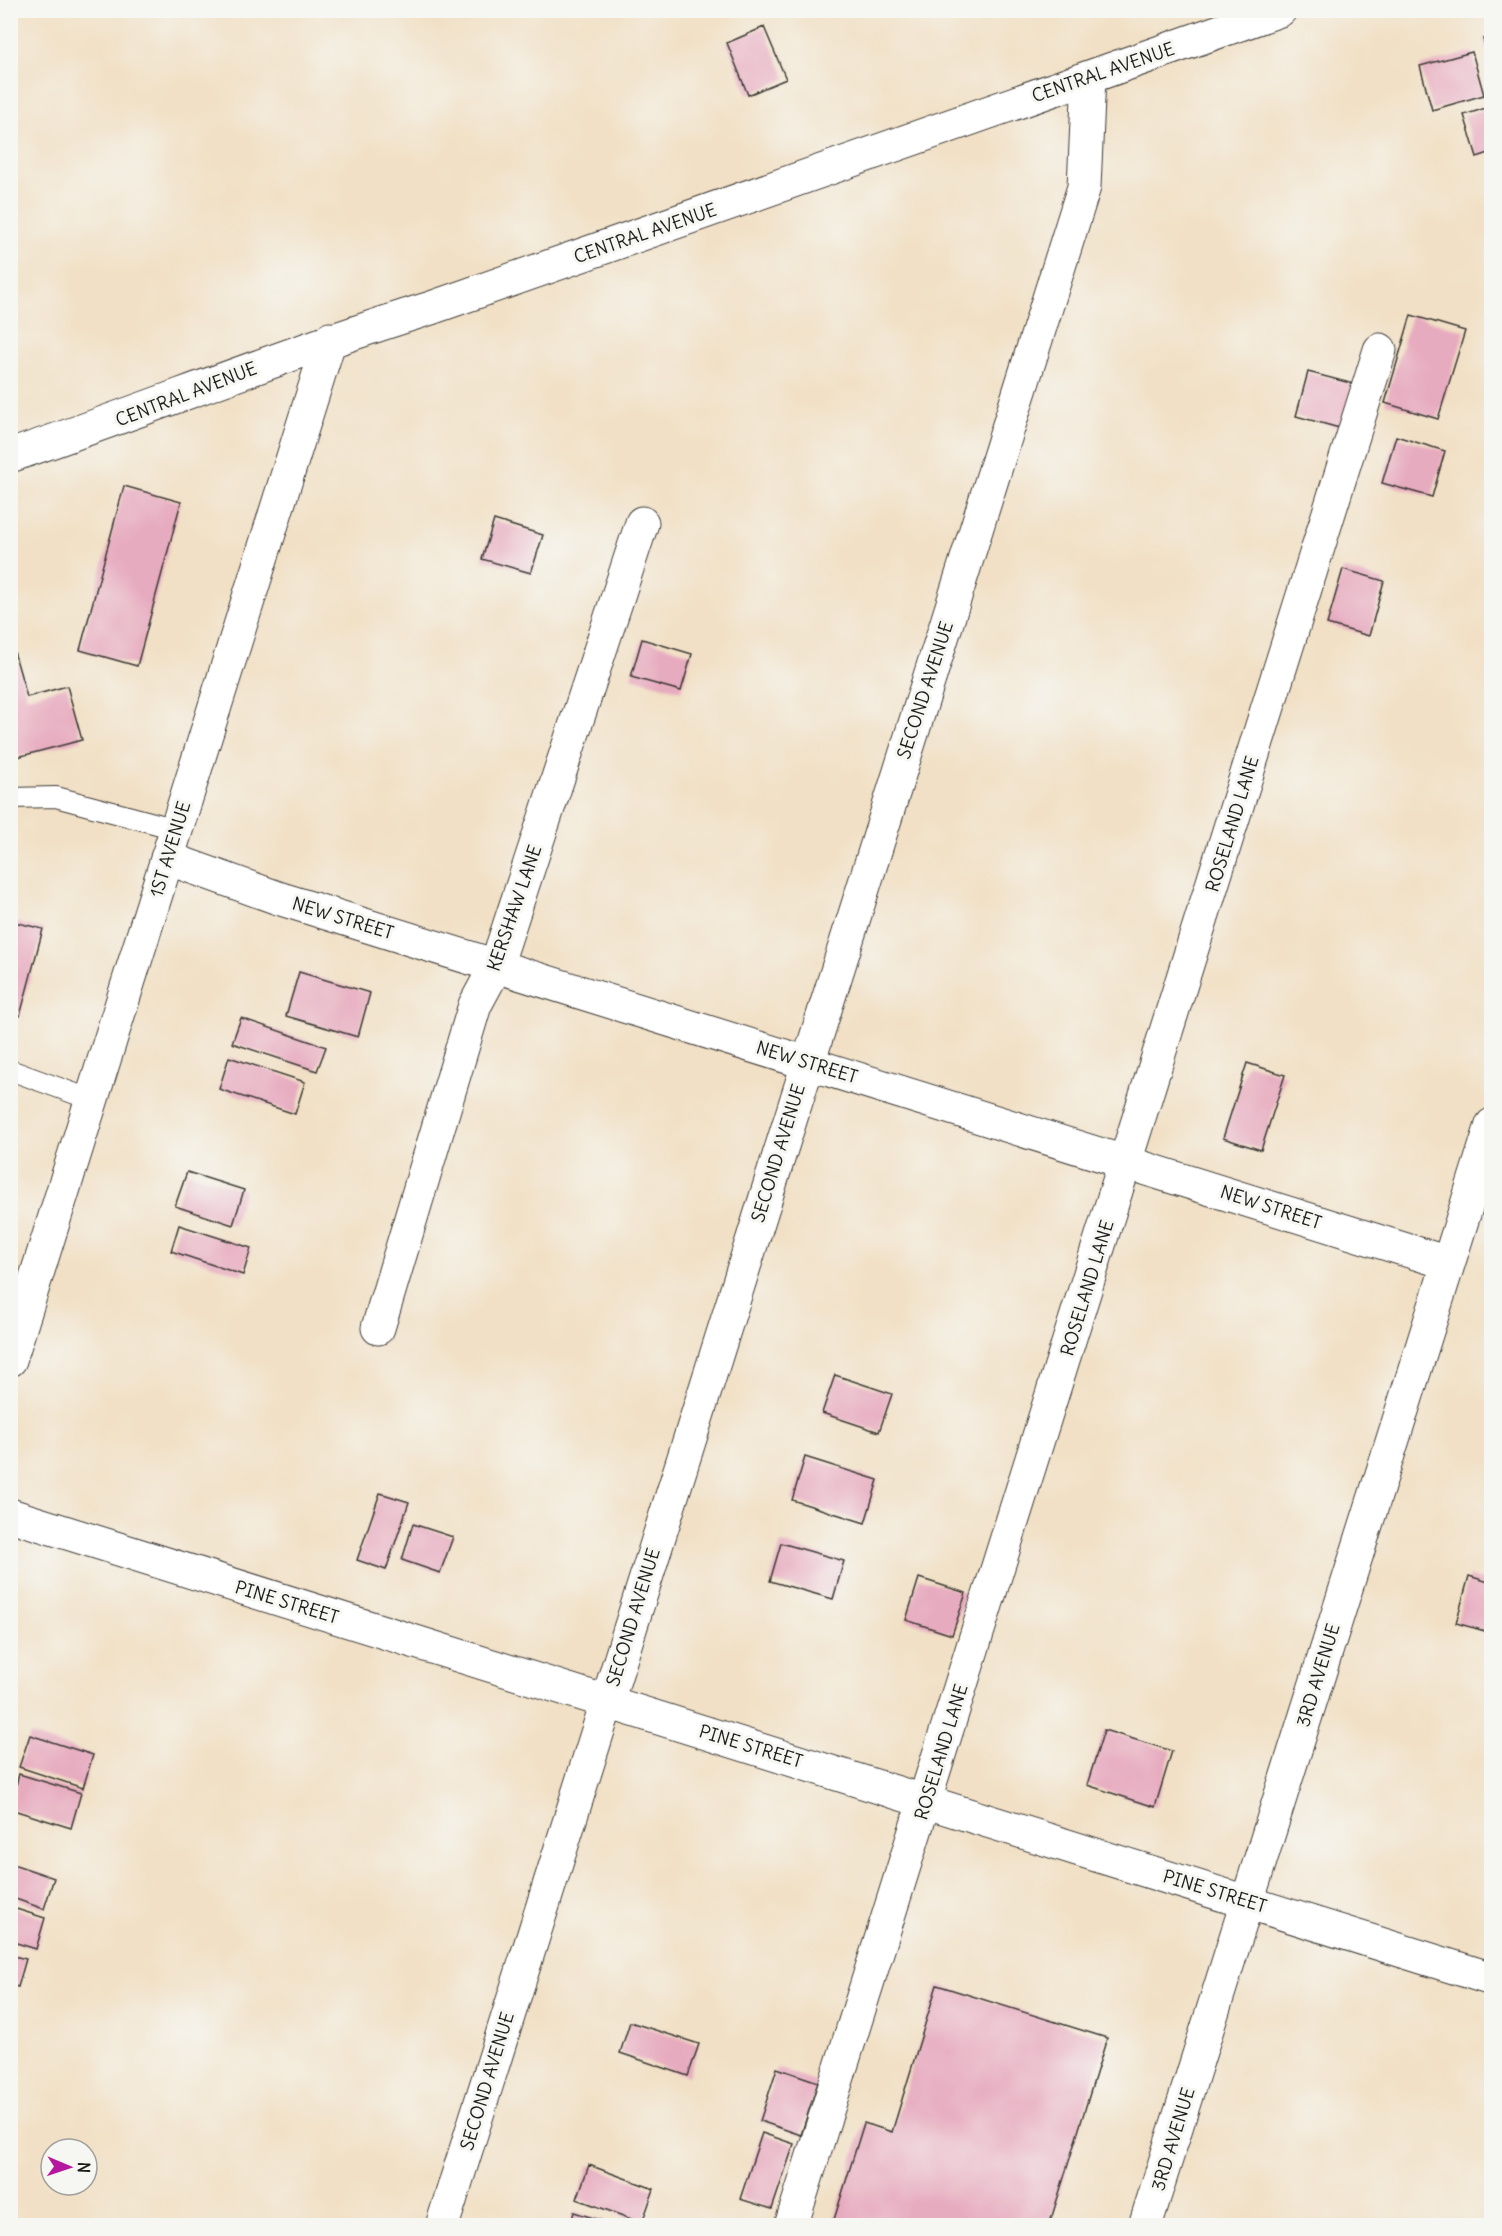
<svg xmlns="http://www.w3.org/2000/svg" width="1502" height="2236" font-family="Delius,sans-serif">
<rect width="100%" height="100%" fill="#f6f6f2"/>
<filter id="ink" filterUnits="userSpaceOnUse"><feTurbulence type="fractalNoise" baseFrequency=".0167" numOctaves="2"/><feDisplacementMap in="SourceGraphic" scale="12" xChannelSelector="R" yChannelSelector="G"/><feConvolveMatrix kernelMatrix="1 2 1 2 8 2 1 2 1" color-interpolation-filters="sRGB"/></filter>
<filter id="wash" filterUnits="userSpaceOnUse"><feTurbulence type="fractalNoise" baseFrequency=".008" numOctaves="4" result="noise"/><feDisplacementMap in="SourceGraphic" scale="24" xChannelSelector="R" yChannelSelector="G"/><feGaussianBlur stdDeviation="1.35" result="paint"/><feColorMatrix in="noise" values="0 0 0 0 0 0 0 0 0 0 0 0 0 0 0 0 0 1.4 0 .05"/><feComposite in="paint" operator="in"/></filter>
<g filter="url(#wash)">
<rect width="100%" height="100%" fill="#f1e0c5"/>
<g id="blocks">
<path fill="#e7abbf" d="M764,27L786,79L748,95L727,43Z
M1492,36V61L1491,62L1483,39Z
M1472,52L1484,95L1432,110L1420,66Z
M1492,106V152L1477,157L1464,115Z
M1411,315L1465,331L1438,419L1385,403Z
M1308,372L1354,384L1343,429L1296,416Z
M1396,436L1445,451L1432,497L1382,483Z
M124,486L181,502L137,666L80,650Z
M494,520L543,535L531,573L482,559Z
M1343,569L1384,581L1369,636L1327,624Z
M642,639L692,654L681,691L631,677Z
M11,641L27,697L67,686L82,740L10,759Z
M10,921L43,929L20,1016L10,1014Z
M299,972L370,993L358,1037L286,1016Z
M241,1018L326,1047L317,1071L232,1043Z
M229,1057L305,1082L295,1114L219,1089Z
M1247,1063L1285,1075L1261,1150L1223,1138Z
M187,1172L244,1190L233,1225L175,1206Z
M179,1225L251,1248L243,1275L171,1251Z
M835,1375L892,1394L879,1432L822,1413Z
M805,1457L878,1480L865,1523L792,1500Z
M380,1493L409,1502L386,1570L357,1560Z
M413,1524L453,1537L440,1573L402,1560Z
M781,1543L844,1561L833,1599L770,1581Z
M1469,1576L1492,1583V1633L1456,1623Z
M919,1578L966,1593L952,1635L906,1620Z
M1104,1730L1172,1751L1155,1807L1087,1785Z
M30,1735L93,1755L83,1788L19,1767Z
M19,1774L81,1793L71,1828L10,1809Z
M10,1863L54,1878L44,1909L10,1897Z
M10,1907L45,1918L36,1949L10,1941Z
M10,1955L26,1959L18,1987L10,1985Z
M937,1985L1107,2038L1049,2226H832L864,2123L892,2132Z
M630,2022L699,2044L688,2076L620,2053Z
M777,2068L818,2082L801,2135L760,2121Z
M762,2133L794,2144L772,2209L740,2199Z
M589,2165L654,2189L642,2223L577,2199Z
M574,2212L616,2225V2226H570Z"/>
</g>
</g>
<g filter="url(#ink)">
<use href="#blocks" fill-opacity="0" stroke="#3c3935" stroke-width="1.5"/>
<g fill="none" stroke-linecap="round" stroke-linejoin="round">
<g stroke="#3c3935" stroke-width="22">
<path id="lane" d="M10,798L56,797L176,829
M10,1070L92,1100"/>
</g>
<g stroke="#3c3935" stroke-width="35">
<path id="street" d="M10,456C151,408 289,352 431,308L1280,10
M167,858L278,898L1448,1263
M378,1328L475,1005L496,966L642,523
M10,1360L330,339
M10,1515L1492,1979
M442,2226L1084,187L1089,77
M791,2226L1380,350
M1145,2226L1492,1125"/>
</g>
<use href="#lane" stroke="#fff" stroke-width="20"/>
<use href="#street" stroke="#fff" stroke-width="33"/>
</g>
</g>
<g text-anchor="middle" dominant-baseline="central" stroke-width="6" stroke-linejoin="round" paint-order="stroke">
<g font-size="18" fill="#1c1c1c" stroke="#f6f6f2">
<text transform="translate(1103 72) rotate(-19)">CENTRAL AVENUE</text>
<text transform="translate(645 233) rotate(-19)">CENTRAL AVENUE</text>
<text transform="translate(186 394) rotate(-21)">CENTRAL AVENUE</text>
<text transform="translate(925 690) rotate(-72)">SECOND AVENUE</text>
<text transform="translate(1232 824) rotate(-73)">ROSELAND LANE</text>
<text transform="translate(170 849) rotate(-73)">1ST AVENUE</text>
<text transform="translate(514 908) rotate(-71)">KERSHAW LANE</text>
<text transform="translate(343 918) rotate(17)">NEW STREET</text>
<text transform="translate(807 1062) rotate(17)">NEW STREET</text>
<text transform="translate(778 1153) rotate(-73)">SECOND AVENUE</text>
<text transform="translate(1271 1207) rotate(18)">NEW STREET</text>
<text transform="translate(1087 1288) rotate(-73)">ROSELAND LANE</text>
<text transform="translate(287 1602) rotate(17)">PINE STREET</text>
<text transform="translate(633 1617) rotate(-73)">SECOND AVENUE</text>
<text transform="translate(1318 1675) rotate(-73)">3RD AVENUE</text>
<text transform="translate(751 1746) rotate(17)">PINE STREET</text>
<text transform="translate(941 1752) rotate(-73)">ROSELAND LANE</text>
<text transform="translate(1215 1891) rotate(17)">PINE STREET</text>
<text transform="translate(487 2081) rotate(-73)">SECOND AVENUE</text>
<text transform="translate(1173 2139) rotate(-73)">3RD AVENUE</text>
</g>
</g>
<rect width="1502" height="2236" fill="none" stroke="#f6f6f2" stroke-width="36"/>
<g transform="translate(69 2167) rotate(92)"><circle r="28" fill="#f6f6f2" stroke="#9f9f9c" stroke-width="1.5"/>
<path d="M0-4.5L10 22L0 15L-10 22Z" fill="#b5179e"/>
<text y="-9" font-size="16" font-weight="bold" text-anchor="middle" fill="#1c1c1c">N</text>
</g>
</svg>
